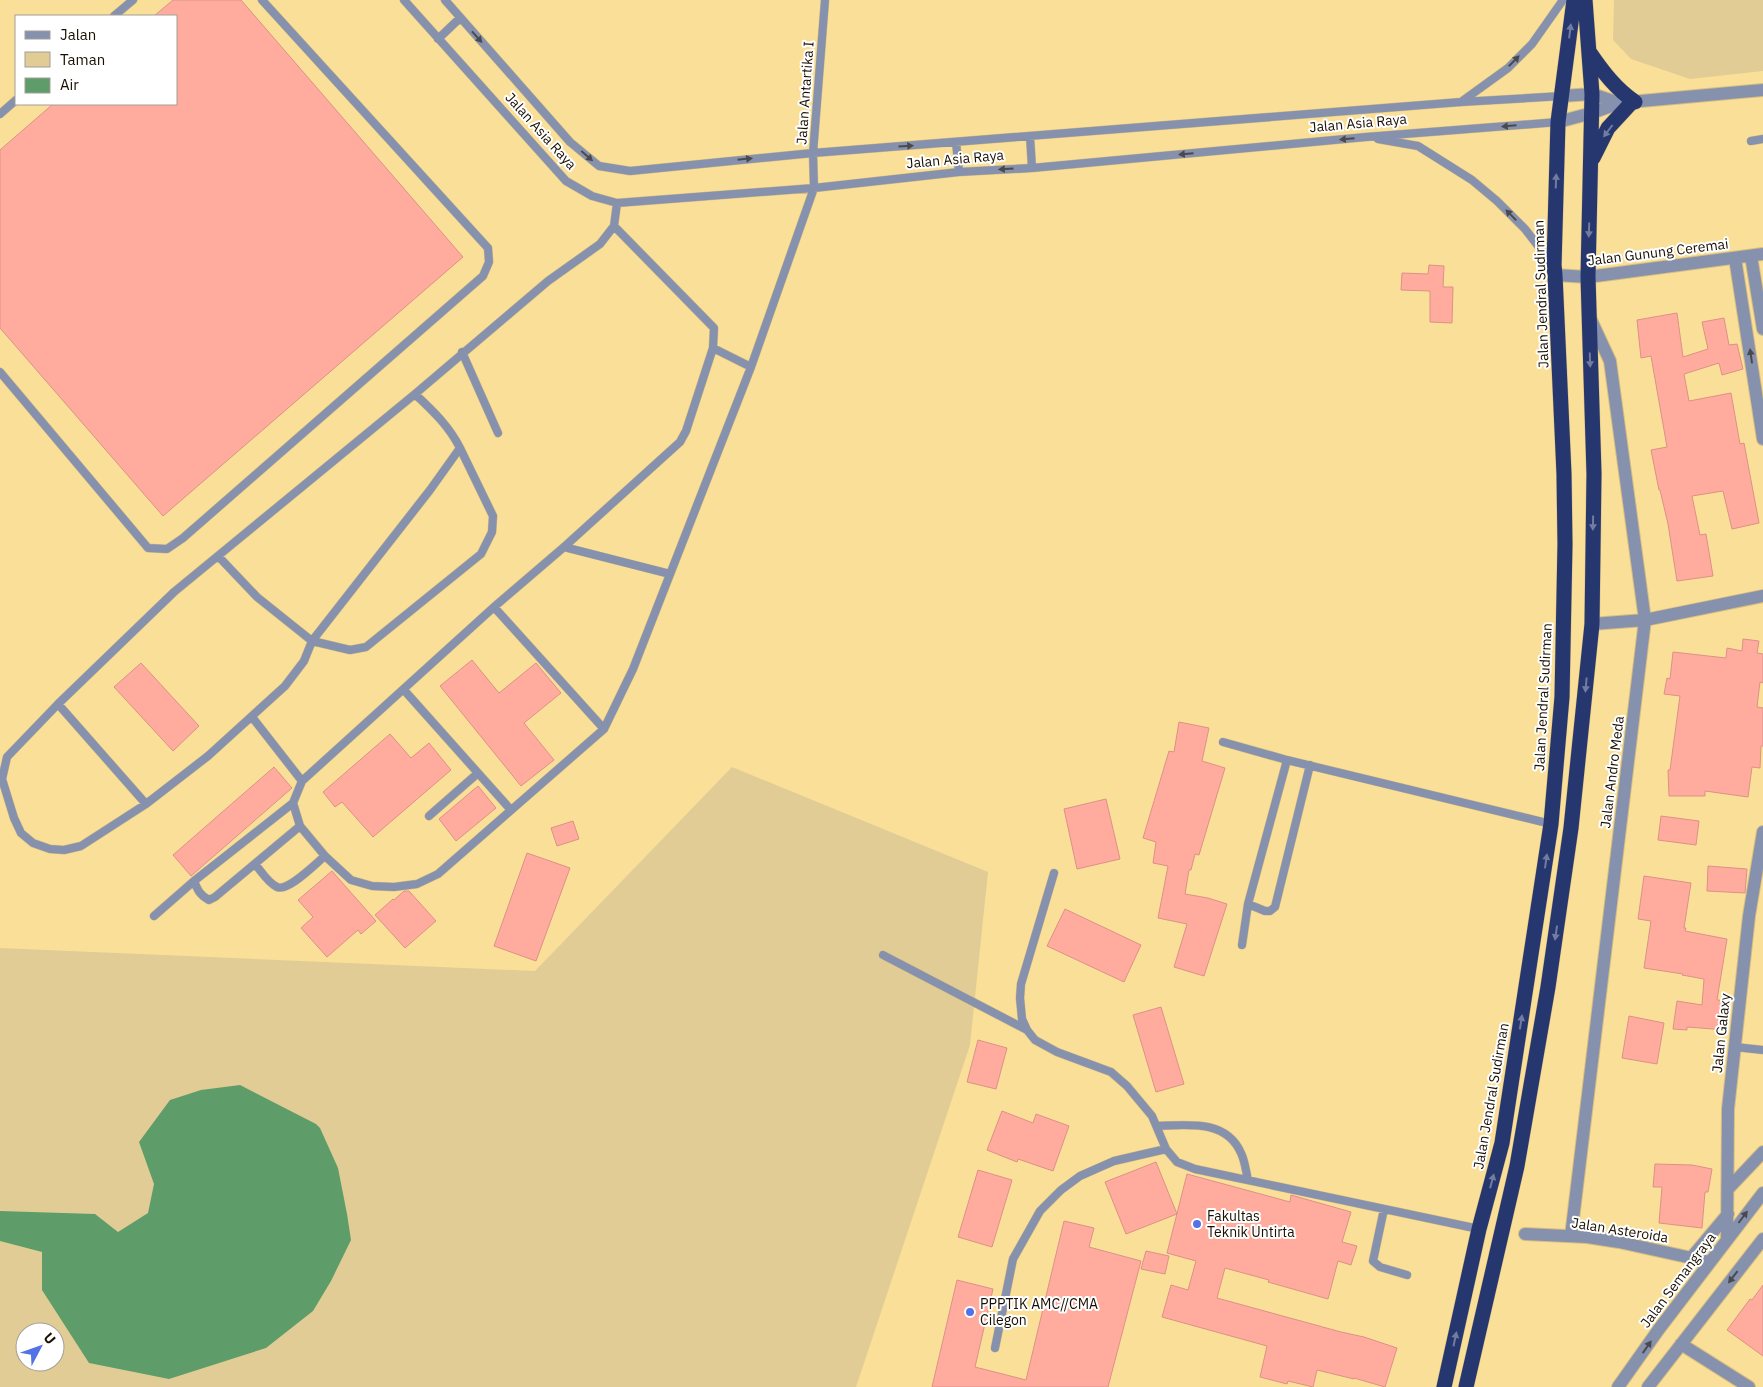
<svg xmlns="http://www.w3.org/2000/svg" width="1763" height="1387" font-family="'IBM Plex Sans',sans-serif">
<rect width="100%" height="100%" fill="#fadf99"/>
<path fill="#e1cc96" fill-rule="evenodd" d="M1614,0H1763V71L1690,79L1631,59L1613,40Z
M732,767L988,872L970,1045L856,1387H0V948L535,971ZM25,1332H55V1362H25Z"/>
<path fill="#5e9d6a" d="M240,1085L316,1124L320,1128L338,1168L347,1214L351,1240L331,1281L313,1311L266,1348L169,1379L89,1363L42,1290V1252L0,1241V1211L95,1214L118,1232L148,1213L154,1184L139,1142L170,1100L201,1090Z"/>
<path fill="#ffac9f" stroke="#dc9186" d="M173,0H241L463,257L163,516L0,328V150L53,104H176V16H154Z
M1429,265L1444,266L1443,287H1453L1452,323L1430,322V291L1401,290L1402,273L1428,274Z
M1677,313L1683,357L1708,349L1702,322L1724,318L1729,345L1737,344L1743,369L1722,375L1719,363L1684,374L1689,401L1731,393L1740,444L1744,443L1759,523L1732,529L1723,491L1692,496L1700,535L1706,534L1713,576L1677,581L1668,524L1660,490H1659L1651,450L1667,447L1651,356L1641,358L1637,320Z
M1743,639L1759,641L1757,653L1763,654V683L1760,682L1757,707L1763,708V746H1761L1760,768L1752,767L1748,797L1705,791V796H1669L1668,770H1670L1680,696L1664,694L1667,678L1670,679L1673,652L1726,658L1727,648L1742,651Z
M472,660L499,693L536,663L561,693L524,723L554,760L521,786L440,686Z
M141,663L199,726L173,751L114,687Z
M1179,722L1209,728L1202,761L1225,768L1199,855L1195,854L1191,870H1189L1185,894L1208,898L1227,904L1204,976L1174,967L1187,924L1158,918L1168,866L1153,863L1156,842L1143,838L1169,751L1174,752Z
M390,734L411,758L429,743L451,770L373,837L342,802L335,807L323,792Z
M274,767L292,788L191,876L173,855Z
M478,786L496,808L456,841L439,819Z
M1106,799L1120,859L1077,869L1064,809Z
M1661,816L1699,821L1696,845L1658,840Z
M573,821L579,839L557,846L551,828Z
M527,853L570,868L536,961L494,946Z
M1708,866L1747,869L1745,893L1707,891Z
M332,871L376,921L361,934L358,930L327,957L301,928L313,917L298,900Z
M1644,876L1691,883L1684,928H1686L1685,931L1727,939L1717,1000L1729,1001L1726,1030L1687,1027V1030L1673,1029L1677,1001L1702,1005L1704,979L1682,975L1683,974L1644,968L1651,921L1638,919Z
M404,891H409L436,921L405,948L375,915L393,899L394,900Z
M1065,909L1141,945L1124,982L1047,946Z
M1161,1007L1184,1084L1156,1092L1133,1015Z
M1629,1016L1664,1023L1657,1064L1622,1058Z
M978,1040L1007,1048L996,1089L967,1082Z
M1002,1111L1033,1123L1036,1114L1069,1126L1053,1171L1018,1159L1017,1162L987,1150Z
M1156,1162L1177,1214L1126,1234L1105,1182Z
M1655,1164L1692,1165L1712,1169L1708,1192H1705L1702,1228L1659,1223L1662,1187H1653Z
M978,1170L1012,1180L992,1247L958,1237Z
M1187,1174L1290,1202L1291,1195L1351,1212L1342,1242L1357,1246L1351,1265L1338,1261L1328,1299L1268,1282L1269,1280L1225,1268L1217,1298L1341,1332L1364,1337L1397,1348L1385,1387L1354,1378V1379L1317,1370L1313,1387L1288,1381L1287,1384L1260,1377L1267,1346L1162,1317L1171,1285L1188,1290L1196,1261L1167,1253Z
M1064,1221L1094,1228L1089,1247L1141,1261L1108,1387H932L957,1280L993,1289L975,1367L1026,1380Z
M1146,1251L1169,1256L1165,1274L1141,1269Z
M1763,1285V1356L1727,1330L1750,1299L1752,1300Z"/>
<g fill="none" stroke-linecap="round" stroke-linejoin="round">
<g stroke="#d6be81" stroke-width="9">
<path id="lane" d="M404,0L566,181L592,196L617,203L814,188L959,172L1032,168L1366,137L1558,122
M445,0L570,142L599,166L630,171L813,153L1461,102L1562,96
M114,16L133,0
M438,39L460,18
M1461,102L1508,68L1532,44L1563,0
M0,114L16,100
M1030,136L1032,168
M1378,139L1418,146L1472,180L1497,201L1525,229L1552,264
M1751,141L1763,139
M956,142L959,172
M617,203L614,226L714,328L713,348L686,431L680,442L564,547L494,607L302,781L293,803L300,826L325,856L351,880L372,886L394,887L417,884L438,874L604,729L633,669L751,367L814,188L813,153L825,0
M713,348L751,367
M462,352L498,433
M0,372L148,548L167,549L183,538L483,276L489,262L488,248L262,0
M415,394C433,411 449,426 460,448L430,490L312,641L304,661L285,686L208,756L146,804L81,846L64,850L50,849L33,843L21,833L14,818L2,779L7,757L58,704L174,592L415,394L548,281L600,244L614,226
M564,547L670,574
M218,556L257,597L312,641L350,650L366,647L481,554L492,532L493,516L460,448
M494,607L604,729
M404,690L511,810
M58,704L146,804
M252,717L302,781
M1223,742L1287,760
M293,803L194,881C198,891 200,895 209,900L215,897L300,826
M429,816L478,773
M255,864C261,871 268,883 277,887C288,892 315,864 325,856
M1054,873L1021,984L1020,998L1022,1019L1027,1030L1035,1040L1057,1052L1111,1072L1127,1086L1152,1116L1166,1149L1177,1162L1195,1169L1479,1229
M1248,904L1265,911H1270L1275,907L1310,765
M154,916L194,881
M1242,945L1248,904L1287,760L1551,824
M883,955L1027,1030
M1735,1047L1763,1050
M1157,1126C1188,1125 1226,1119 1241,1153C1245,1161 1246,1172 1248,1180
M1384,1209L1373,1261L1380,1267L1407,1275
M995,1348L1013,1259L1040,1211L1061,1190L1080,1176L1114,1161L1166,1149"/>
</g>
<g stroke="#d6be81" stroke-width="14">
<path id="street" d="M1562,96L1592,94L1619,103
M1558,122L1592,113L1619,103L1763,90
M1751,256L1763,329
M1735,258L1763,439
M1555,275L1588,277L1763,254
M1592,624L1645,620L1763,596
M1728,1189L1763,1152
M1525,1234L1587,1237L1619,1242L1710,1262
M1571,1236L1645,620L1610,361L1591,320
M1727,1238L1728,1109L1749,916L1763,832
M1691,1258L1728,1214
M1681,1344L1749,1387
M1618,1387L1659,1329L1763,1193
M1648,1387L1763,1239"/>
</g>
<g stroke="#d6be81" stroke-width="16">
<path id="highway" d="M1590,53C1603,72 1616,89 1635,102
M1593,158L1608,128L1632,102
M1444,1387L1479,1229L1502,1143L1551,824L1562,697L1565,544L1564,474L1555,275L1554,265L1558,122L1574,0
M1466,1387L1517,1166L1548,987L1571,828L1592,624L1594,474L1588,277L1592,94L1585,0"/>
</g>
<use href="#lane" stroke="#8691ae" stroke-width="8"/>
<use href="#street" stroke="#8691ae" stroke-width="12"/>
<use href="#highway" stroke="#26366f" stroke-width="15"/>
</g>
<defs><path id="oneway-solid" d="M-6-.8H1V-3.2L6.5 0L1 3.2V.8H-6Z" transform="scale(1.25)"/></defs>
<g fill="#727ca1">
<use href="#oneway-solid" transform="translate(1570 31) rotate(-83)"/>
<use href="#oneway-solid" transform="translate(1608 131) rotate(127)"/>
<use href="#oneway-solid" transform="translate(1556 181) rotate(-88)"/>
<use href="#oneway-solid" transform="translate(1589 230) rotate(92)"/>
<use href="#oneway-solid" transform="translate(1590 360) rotate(88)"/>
<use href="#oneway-solid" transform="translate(1593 523) rotate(91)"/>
<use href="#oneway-solid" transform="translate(1586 685) rotate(95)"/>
<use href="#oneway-solid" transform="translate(1546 861) rotate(-82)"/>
<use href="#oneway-solid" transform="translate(1556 933) rotate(98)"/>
<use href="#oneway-solid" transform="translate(1521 1022) rotate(-81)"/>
<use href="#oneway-solid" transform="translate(1492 1181) rotate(-75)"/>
<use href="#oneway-solid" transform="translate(1455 1339) rotate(-78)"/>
</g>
<g fill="#4a4a4e">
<use href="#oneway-solid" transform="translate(477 37) rotate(48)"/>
<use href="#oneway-solid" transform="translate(1514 61) rotate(-45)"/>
<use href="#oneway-solid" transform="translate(1509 126) rotate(175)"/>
<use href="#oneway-solid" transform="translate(1347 139) rotate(175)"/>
<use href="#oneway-solid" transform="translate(906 146) rotate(-4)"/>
<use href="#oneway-solid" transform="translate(1186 154) rotate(175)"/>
<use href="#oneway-solid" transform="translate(587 156) rotate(41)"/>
<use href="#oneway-solid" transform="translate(745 159) rotate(-6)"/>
<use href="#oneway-solid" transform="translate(1006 169) rotate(177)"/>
<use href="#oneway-solid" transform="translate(1511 215) rotate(-134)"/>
<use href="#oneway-solid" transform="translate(1751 356) rotate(-98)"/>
<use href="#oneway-solid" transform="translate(1743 1217) rotate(-53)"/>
<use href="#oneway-solid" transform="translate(1733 1277) rotate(128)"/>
<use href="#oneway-solid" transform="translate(1647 1347) rotate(-55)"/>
</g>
<g fill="#5372e7" stroke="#fff" stroke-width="2">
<circle cx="1197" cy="1224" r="5"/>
<circle cx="970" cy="1312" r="5"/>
</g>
<g text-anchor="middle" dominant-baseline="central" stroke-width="4" stroke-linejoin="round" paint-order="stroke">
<g font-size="14" fill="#190f00" stroke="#fff">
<text transform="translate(805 93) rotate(-86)">Jalan Antartika I</text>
<text transform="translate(1358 123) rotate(-5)">Jalan Asia Raya</text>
<text transform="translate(541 131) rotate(48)">Jalan Asia Raya</text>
<text transform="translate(955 159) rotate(-5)">Jalan Asia Raya</text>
<text transform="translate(1658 252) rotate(-7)">Jalan Gunung Ceremai</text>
<text transform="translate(1541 294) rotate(-92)">Jalan Jendral Sudirman</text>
<text transform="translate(1543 697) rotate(-87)">Jalan Jendral Sudirman</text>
<text transform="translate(1612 772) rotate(-83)">Jalan Andro Meda</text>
<text transform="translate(1721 1033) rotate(-84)">Jalan Galaxy</text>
<text transform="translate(1491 1096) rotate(-80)">Jalan Jendral Sudirman</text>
<text transform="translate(1620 1230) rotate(9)">Jalan Asteroida</text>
<text transform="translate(1678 1280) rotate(-53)">Jalan Semangraya</text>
</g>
<g font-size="14" fill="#190f00" stroke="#fff" text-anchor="start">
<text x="1207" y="1216">Fakultas<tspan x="1207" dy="16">Teknik Untirta</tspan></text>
<text x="980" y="1304">PPPTIK AMC//CMA<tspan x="980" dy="16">Cilegon</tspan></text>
</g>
</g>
<rect x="15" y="15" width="162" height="90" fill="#ffffff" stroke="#a39f99"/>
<rect x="25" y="31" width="25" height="8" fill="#8691ae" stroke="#a39f99"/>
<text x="60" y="40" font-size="15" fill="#190f00">Jalan</text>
<rect x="25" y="52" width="25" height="15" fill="#e1cc96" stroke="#a39f99"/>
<text x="60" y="65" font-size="15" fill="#190f00">Taman</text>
<rect x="25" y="78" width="25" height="15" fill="#5e9d6a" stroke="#a39f99"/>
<text x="60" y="90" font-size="15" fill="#190f00">Air</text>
<g transform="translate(40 1347) rotate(49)"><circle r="24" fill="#ffffff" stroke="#a39f99"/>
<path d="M0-4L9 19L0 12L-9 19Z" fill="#5372e7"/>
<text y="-8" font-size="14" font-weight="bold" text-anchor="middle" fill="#190f00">U</text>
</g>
</svg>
